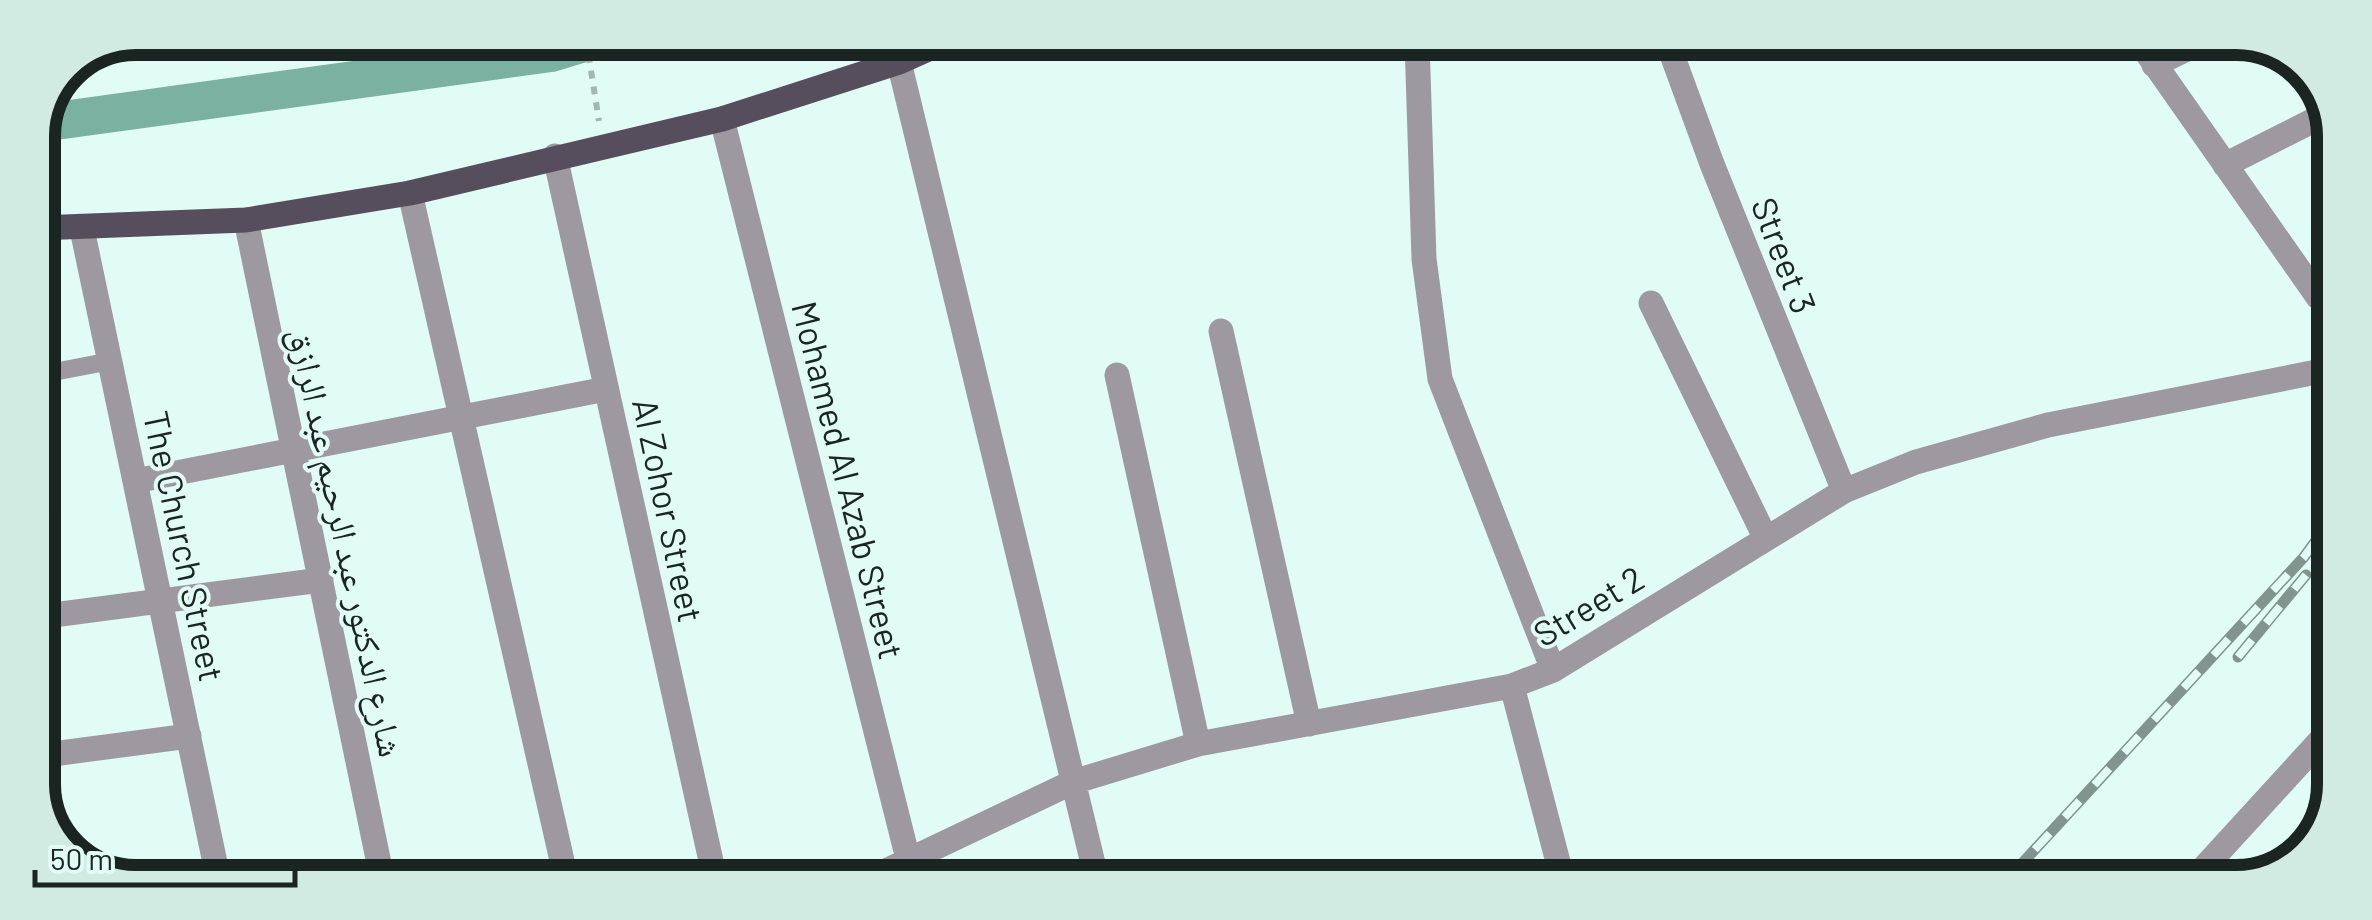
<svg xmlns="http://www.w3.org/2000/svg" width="2372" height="920" font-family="Barlow,'Noto Naskh Arabic',sans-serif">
<rect width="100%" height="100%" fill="#e1fcf4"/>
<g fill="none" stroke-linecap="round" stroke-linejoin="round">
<path stroke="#7ab1a1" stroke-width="38" d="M41,123L551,53L597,39"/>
<path stroke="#a1b7b0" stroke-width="6" stroke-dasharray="8 8" stroke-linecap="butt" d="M586,39L599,121"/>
<path stroke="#9e99a1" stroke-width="18" d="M38,375L111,361"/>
<path stroke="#9e99a1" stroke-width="25" d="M1417,41L1424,259L1440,379L1553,670
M1667,41L1712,164L1844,491
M2140,43L2318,297L2333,309
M899,62L1097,880
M2154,65L2199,43
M722,119L908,859
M555,156L715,879
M2225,165L2328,113
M410,193L566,878
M246,220L382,878
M82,229L218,877
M1651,303L1765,537
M1221,331L1309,724
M1117,375L1198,744
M135,481L606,389
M38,617L321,580
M1512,686L1563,881
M38,756L189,736
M188,877L217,873
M869,879L1073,782L1198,744L1512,686L1553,670L1844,491L1916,462L2048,425L2332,369
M2191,882L2330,730"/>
<path stroke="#574e5d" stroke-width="25" d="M38,228L246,220L410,193L722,119L899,62L948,40"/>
<g stroke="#81948e" stroke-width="11">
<path id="rail" d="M2238,657L2306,575
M2005,882L2304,557L2331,520"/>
</g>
<use href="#rail" stroke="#e1fcf4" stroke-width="8" stroke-dasharray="22" stroke-linecap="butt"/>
</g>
<g text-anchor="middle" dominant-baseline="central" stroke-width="8" stroke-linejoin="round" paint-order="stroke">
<g font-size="35" fill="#1a2421" stroke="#e1fcf4">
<text transform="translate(1785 255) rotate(69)">Street 3</text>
<text transform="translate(849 480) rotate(76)">Mohamed Al Azab Street</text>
<text transform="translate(669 510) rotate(78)">Al Zohor Street</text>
<text transform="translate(348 542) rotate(78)">شارع الدكتور عبد الرحيم عبد الرازق</text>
<text transform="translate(185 546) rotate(78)">The Church Street</text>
<text transform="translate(1588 605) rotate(-31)">Street 2</text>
</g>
</g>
<path d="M0 0H2372V920H0ZM136 55H2236A81 81 0 0 1 2317 136V784A81 81 0 0 1 2236 865H136A81 81 0 0 1 55 784V136A81 81 0 0 1 136 55Z" fill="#d1ebe3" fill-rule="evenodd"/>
<path fill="none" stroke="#1a2421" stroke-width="12" d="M136 55H2236A81 81 0 0 1 2317 136V784A81 81 0 0 1 2236 865H136A81 81 0 0 1 55 784V136A81 81 0 0 1 136 55Z"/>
<path d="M35 870v15h260v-15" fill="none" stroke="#1a2421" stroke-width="5"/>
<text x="50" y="870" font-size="30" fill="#1a2421" stroke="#e1fcf4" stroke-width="8" paint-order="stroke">50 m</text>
</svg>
